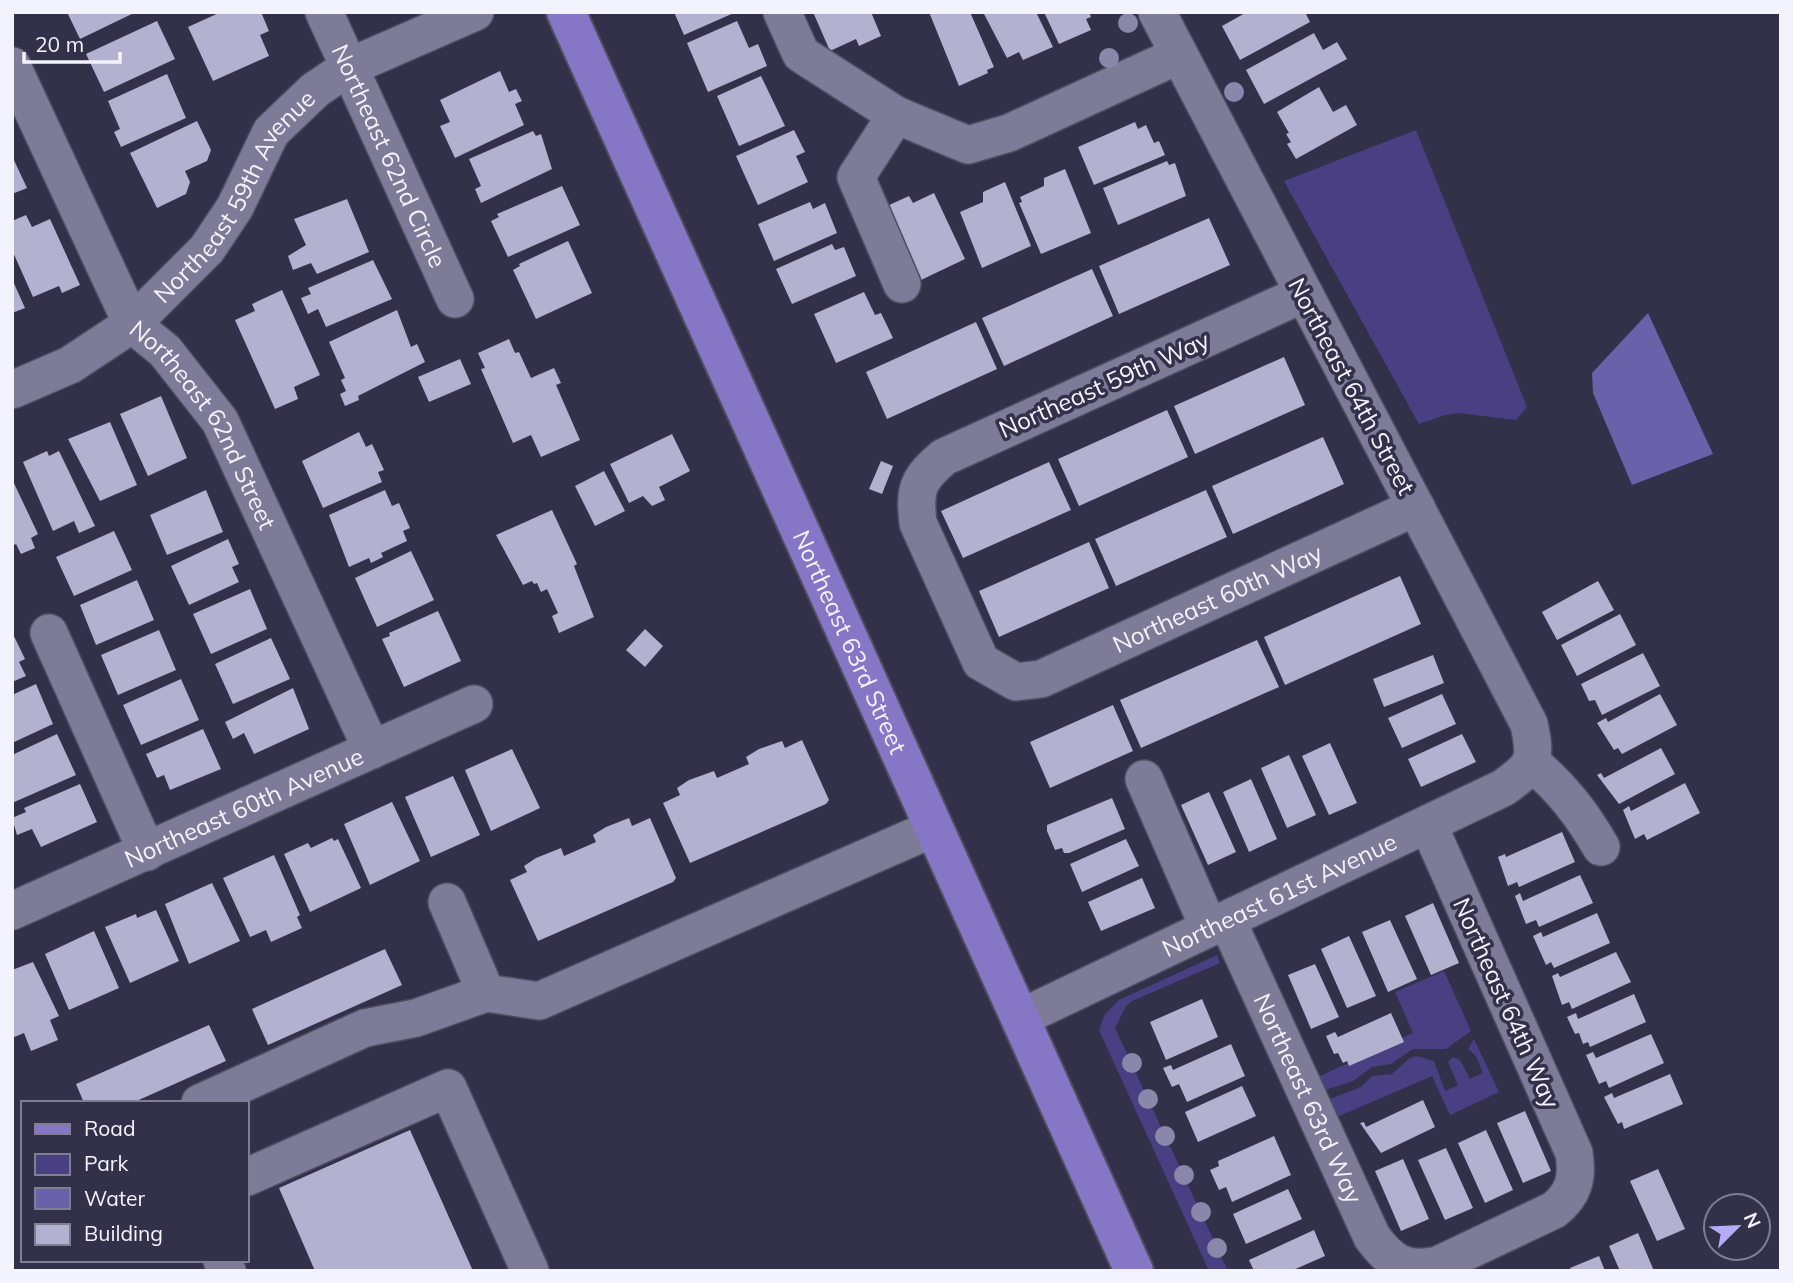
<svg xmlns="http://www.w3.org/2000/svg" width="1793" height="1283" font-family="Mulish,sans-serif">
<rect width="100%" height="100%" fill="#33304a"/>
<path fill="#4b3f83" d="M1416,130L1527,407L1516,420L1459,413L1445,415L1419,424L1284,181Z
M1217,955L1220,963L1132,1001L1126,1006L1115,1028L1228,1271H1209L1099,1030L1105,1014L1119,1000Z
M1444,971L1471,1031L1446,1049H1413L1391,1064L1372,1067L1353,1081L1325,1090L1318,1077L1413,1033L1395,992Z
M1474,1039L1499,1092L1450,1115L1432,1076L1337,1117L1328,1100L1361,1087L1372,1076L1392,1074L1410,1058L1417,1056L1434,1061L1445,1091L1458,1085L1448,1062L1453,1057L1460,1060L1470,1079L1483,1073L1476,1056L1468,1049Z"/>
<path fill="#6b60aa" d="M1648,313L1713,454L1632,485L1593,393L1592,373Z"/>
<path fill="#b3b1d0" d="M67,12H136L80,39Z
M221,12H261L269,31L260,35L269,56L213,81L188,27Z
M674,12H736L684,35Z
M813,12H871L881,36L859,46L856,39L830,51Z
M929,12H970L994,67L987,70L988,73L959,86Z
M983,12H1036L1053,47L1023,60L1019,52L1007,58Z
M1044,12H1089L1091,17L1086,19L1091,30L1059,44Z
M1247,12H1305L1310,22L1240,60L1222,26Z
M157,21L175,59L104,92L86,54Z
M737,21L749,48L758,44L767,66L708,92L687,43Z
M1314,33L1323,50L1337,42L1347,59L1264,104L1246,70Z
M500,71L509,92L516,89L522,101L515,104L524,125L455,158L440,126L450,122L440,100Z
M167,74L186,118L121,147L114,132L120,129L108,101Z
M761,76L785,126L739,146L717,96Z
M1319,87L1333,112L1346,105L1357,125L1296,159L1287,144L1291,142L1286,134L1289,133L1277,112Z
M197,121L211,150L207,161L185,171L190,182L186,194L157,208L130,153Z
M1135,122L1138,129L1146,125L1154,143L1159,141L1165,155L1094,185L1078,147Z
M794,130L805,152L796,156L808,182L758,205L736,156Z
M533,131L536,136L541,134L552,169L481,203L475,189L481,186L469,159Z
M12,156L27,188L12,194Z
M1167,161L1169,165L1175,163L1186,196L1118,225L1103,188Z
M1065,169L1091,233L1041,254L1019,203L1022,202L1020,197L1044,186V178Z
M1005,182L1031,246L982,268L960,212L983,202V192Z
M562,186L580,225L508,257L491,221L499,217L497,214Z
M934,193L965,259L921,280L887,206L909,196L913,203Z
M347,199L369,252L317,274L311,263L293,270L288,256L306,245L294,219Z
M810,202L813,209L825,203L837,233L774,261L758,224Z
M26,215L32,227L50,219L80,285L62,293L59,286L33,297L12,250V221Z
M1209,218L1230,265L1119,314L1099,266Z
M568,241L592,293L536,319L513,270L520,266L519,264Z
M832,244L835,250L844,247L856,276L792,304L776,269Z
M373,260L392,299L326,327L318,309L308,314L301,298L311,294L308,288Z
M1092,269L1113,316L1004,366L982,318Z
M12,279L25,308L12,313Z
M282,290L320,375L294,387L298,399L275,409L235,320L255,311L252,304Z
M864,292L875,315L881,313L893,338L836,363L814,314Z
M397,310L411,347L417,344L425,362L358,396L359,400L345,406L340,394L346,391L341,380L345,378L329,342Z
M976,322L997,369L887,419L866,372Z
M509,339L515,353L519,352L531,378L554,368L561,383L556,385L580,440L541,457L531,435L513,443L481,369L485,368L478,353Z
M1284,357L1305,405L1195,454L1174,406Z
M460,359L471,384L429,402L418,377Z
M161,396L187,458L148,476L120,414Z
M1167,410L1188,457L1079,506L1058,459Z
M110,422L137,485L100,501L68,439Z
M359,432L366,447L372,444L384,470L378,472L382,482L323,508L302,461Z
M672,434L690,471L659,487L665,500L652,506L643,496L629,503L610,464Z
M1323,437L1344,484L1233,534L1212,486Z
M47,451L49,456L59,451L95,526L79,533L74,521L53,531L23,462Z
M881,461L893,466L882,494L869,489Z
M1049,462L1071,510L963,558L941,511Z
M604,471L625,511L595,526L575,486Z
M12,479L38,534L31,538L35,548L21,554L16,544L12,546Z
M206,490L223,532L167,555L150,515Z
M385,490L392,506L399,503L410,528L403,531L407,541L381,553L383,557L371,563L369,558L349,567L329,515Z
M1206,490L1227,537L1116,586L1095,539Z
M552,510L577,564L574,566L594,617L559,633L552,616L558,613L547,589L541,592L537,583L534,584L532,581L523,585L496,535Z
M114,531L132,570L74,596L56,557Z
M228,539L239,564L232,567L239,582L189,605L171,566Z
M1089,542L1109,588L999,637L979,591Z
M411,551L434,600L377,627L355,578Z
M1400,576L1421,624L1285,685L1264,637Z
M137,580L154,620L96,645L80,605Z
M1598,581L1614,610L1557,640L1542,612Z
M250,589L267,629L211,654L193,614Z
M438,611L461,661L404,687L382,639L390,636L389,633Z
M1620,614L1636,645L1577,676L1561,645Z
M645,629L663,646L645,667L626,650Z
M159,630L176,670L118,695L101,655Z
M12,632L25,659L19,662L26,676L12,682Z
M271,638L290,679L233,704L215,664Z
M1257,640L1279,687L1141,748L1120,700Z
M1643,653L1660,686L1602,715L1595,700L1589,701L1581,684Z
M1433,655L1444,683L1384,707L1373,679Z
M181,679L199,720L141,745L123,705Z
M36,684L53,724L12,743V695Z
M293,688L309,729L254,754L244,733L233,739L225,722Z
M1442,694L1456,724L1402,748L1388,718Z
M1660,694L1677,725L1622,754L1618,748L1614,750L1597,723L1606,718L1608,722Z
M1113,705L1133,751L1050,788L1030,742Z
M203,729L221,769L170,790L164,775L157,778L146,754Z
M57,734L76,775L12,803V755Z
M1462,734L1476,762L1421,787L1408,759Z
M802,740L829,800L826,804L690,863L663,803L680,795L677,788L689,780L714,771L717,778L749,764L746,757L759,749L782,741L785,748Z
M1330,743L1357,803L1329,815L1302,756Z
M1661,748L1675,774L1619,804L1597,775L1601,773L1604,778Z
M512,749L540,808L491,831L465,770Z
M1289,755L1316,815L1287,828L1261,768Z
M453,776L480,835L431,857L405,797Z
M1251,779L1277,839L1249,852L1223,792Z
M1685,783L1700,813L1647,840L1644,834L1635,839L1623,810L1629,806L1631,811Z
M80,784L97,822L41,847L32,829L17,835L12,818L26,812L24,808Z
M1209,792L1236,852L1208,865L1181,805Z
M1112,798L1125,829L1069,853H1064L1062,848L1055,850L1047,831V825Z
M392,802L420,861L370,885L344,824Z
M629,818L632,826L650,818L676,878L673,882L538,941L510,880L527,872L524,866L536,858L561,848L564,856L596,842L593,835L606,827Z
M1562,832L1575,862L1519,887L1517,882L1508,886L1498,857L1505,854L1506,857Z
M332,838L334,841L338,839L361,888L310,912L284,854L308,843L311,848Z
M1126,839L1139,866L1082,892L1070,864Z
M274,855L300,915L297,917L302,928L271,942L266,930L250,937L223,878Z
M1580,875L1593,903L1539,927L1536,920L1526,924L1515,896L1520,893L1523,901Z
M1142,878L1155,908L1101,931L1088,902Z
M212,883L240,941L189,964L165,904Z
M1433,903L1459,963L1431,975L1405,916Z
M156,910L179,961L130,983L105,927L136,914L137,918Z
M1597,913L1610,943L1554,968L1551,962L1546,965L1533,936L1541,932L1543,937Z
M1390,920L1417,979L1388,992L1362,932Z
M94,931L119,988L69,1010L45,954Z
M1349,936L1376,996L1347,1008L1321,949Z
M385,949L402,985L268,1045L252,1009Z
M1616,952L1631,982L1572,1009L1569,1002L1562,1005L1552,976L1558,973L1560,977Z
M33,962L59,1016L50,1020L58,1040L31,1051L24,1033L12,1038V970Z
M1315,964L1339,1017L1311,1029L1288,975Z
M1634,994L1646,1022L1590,1047L1588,1042L1583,1044L1579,1033L1575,1034L1567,1017L1576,1013L1578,1019Z
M1202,999L1218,1037L1166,1060L1150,1022Z
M1391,1013L1404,1042L1349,1066L1347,1061L1343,1063L1338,1053L1334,1054L1326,1036L1335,1032L1338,1037Z
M209,1025L226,1061L132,1103H84L76,1084Z
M1651,1034L1664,1063L1609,1088L1606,1081L1599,1084L1586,1055L1593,1052L1596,1058Z
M1231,1044L1245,1076L1187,1102L1179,1084L1172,1087L1163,1068L1171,1065L1173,1070Z
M1670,1074L1683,1104L1624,1129L1622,1122L1618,1124L1604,1097L1612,1093L1614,1098Z
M1242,1086L1256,1116L1198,1142L1185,1112Z
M1423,1100L1435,1127L1381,1153L1360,1123L1364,1122L1366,1127Z
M1525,1111L1551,1171L1523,1183L1497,1123Z
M410,1130L473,1271H315L279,1188Z
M1486,1130L1513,1190L1485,1203L1458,1143Z
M1274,1136L1291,1175L1232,1202L1226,1187L1219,1190L1210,1170L1219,1166L1218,1161Z
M1446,1148L1473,1208L1445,1220L1418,1160Z
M1403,1159L1429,1219L1401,1231L1375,1171Z
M1658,1169L1685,1229L1657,1241L1630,1181Z
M1288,1189L1302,1219L1246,1244L1233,1214Z
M1314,1230L1325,1256L1291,1271H1254L1249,1260Z
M1638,1233L1654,1271H1620L1609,1246Z
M1599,1256L1605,1271H1571L1570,1268Z"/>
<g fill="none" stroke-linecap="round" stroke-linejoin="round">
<g stroke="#4f4d60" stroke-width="40">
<g id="minor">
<path id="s1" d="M324,12L455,299"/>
<path d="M782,12L801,54L896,115L968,145L1009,133L1179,55"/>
<path id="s2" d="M12,66L132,324L165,351L220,421L372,750"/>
<path d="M896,115L856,177L902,284"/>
<path id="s3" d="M1303,294L944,457C918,479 914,488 918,523L981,662L1016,682L1041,679L1416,507"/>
<path id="s4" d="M12,390L70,365L132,324L207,249L235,207L271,132L315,90L349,67L475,12"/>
<path d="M49,633L147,852"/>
<path d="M1532,763C1562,788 1582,814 1601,847"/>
<path d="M1144,779L1209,928"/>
<path d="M447,902L486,993"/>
<path id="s5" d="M12,911L474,704"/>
<path id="s6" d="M1227,920L1372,1237C1391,1263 1406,1272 1438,1265L1554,1210C1574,1194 1578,1178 1574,1153L1428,824"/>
<path id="s7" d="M1020,1018L1503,788C1534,766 1537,761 1529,724L1157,12"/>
<path d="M200,1103L365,1028L416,1018L486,993L539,1001L934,828"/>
<path d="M247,1177L448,1088L530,1271"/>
<path d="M222,1260L227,1271"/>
</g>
</g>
<g stroke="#4f4d60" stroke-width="42">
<g id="major">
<path id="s8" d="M566,12L1134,1271"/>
</g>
</g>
<use href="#minor" stroke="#7e7b99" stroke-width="37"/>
<use href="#major" stroke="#8577c6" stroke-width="38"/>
</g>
<g fill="#8a87aa">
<circle cx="1128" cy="23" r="10"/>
<circle cx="1109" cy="58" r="10"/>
<circle cx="1234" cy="92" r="10"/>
<circle cx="1132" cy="1063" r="10"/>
<circle cx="1148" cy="1099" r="10"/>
<circle cx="1165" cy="1136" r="10"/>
<circle cx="1184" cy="1175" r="10"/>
<circle cx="1201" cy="1212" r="10"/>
<circle cx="1217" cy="1248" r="10"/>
</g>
<g text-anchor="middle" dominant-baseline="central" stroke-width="7" stroke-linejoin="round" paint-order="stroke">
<g font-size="24" fill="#f3f3fd" stroke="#33304a">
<text stroke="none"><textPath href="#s1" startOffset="158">Northeast 62nd Circle</textPath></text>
<text stroke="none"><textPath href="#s4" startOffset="303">Northeast 59th Avenue</textPath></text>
<text transform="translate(1104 384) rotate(-24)">Northeast 59th Way</text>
<text transform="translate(1352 386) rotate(62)">Northeast 64th Street</text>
<text stroke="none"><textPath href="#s2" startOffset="410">Northeast 62nd Street</textPath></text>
<text stroke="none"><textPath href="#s3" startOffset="882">Northeast 60th Way</textPath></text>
<text stroke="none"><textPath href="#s8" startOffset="691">Northeast 63rd Street</textPath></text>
<text stroke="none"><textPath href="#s5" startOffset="254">Northeast 60th Avenue</textPath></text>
<text stroke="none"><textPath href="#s7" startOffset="287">Northeast 61st Avenue</textPath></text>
<text transform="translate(1507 1003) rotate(66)">Northeast 64th Way</text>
<text stroke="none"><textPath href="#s6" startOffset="196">Northeast 63rd Way</textPath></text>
</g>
</g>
<rect width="1793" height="1283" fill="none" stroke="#f3f3fd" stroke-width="28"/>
<rect x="21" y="1101" width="228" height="161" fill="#33304a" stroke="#807e92" stroke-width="2"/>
<rect x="35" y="1124" width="35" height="10" fill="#8577c6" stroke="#807e92" stroke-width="2"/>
<text x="84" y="1136" font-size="21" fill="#f3f3fd">Road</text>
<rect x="35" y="1154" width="35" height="21" fill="#4b3f83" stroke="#807e92" stroke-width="2"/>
<text x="84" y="1171" font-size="21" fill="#f3f3fd">Park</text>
<rect x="35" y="1188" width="35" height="21" fill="#6b60aa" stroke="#807e92" stroke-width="2"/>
<text x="84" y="1206" font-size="21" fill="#f3f3fd">Water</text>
<rect x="35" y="1224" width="35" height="21" fill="#b3b1d0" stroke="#807e92" stroke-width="2"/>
<text x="84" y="1241" font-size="21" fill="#f3f3fd">Building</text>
<g transform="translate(1737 1227) rotate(66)"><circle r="33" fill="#33304a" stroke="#807e92" stroke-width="2"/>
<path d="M0-5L12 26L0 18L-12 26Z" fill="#b5acf8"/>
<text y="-10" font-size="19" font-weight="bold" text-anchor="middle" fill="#f3f3fd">N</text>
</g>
<path d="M24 52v10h96v-10" fill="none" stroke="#f3f3fd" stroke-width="3.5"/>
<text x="35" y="52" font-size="21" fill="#f3f3fd" stroke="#33304a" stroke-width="5" paint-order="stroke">20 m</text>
</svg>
